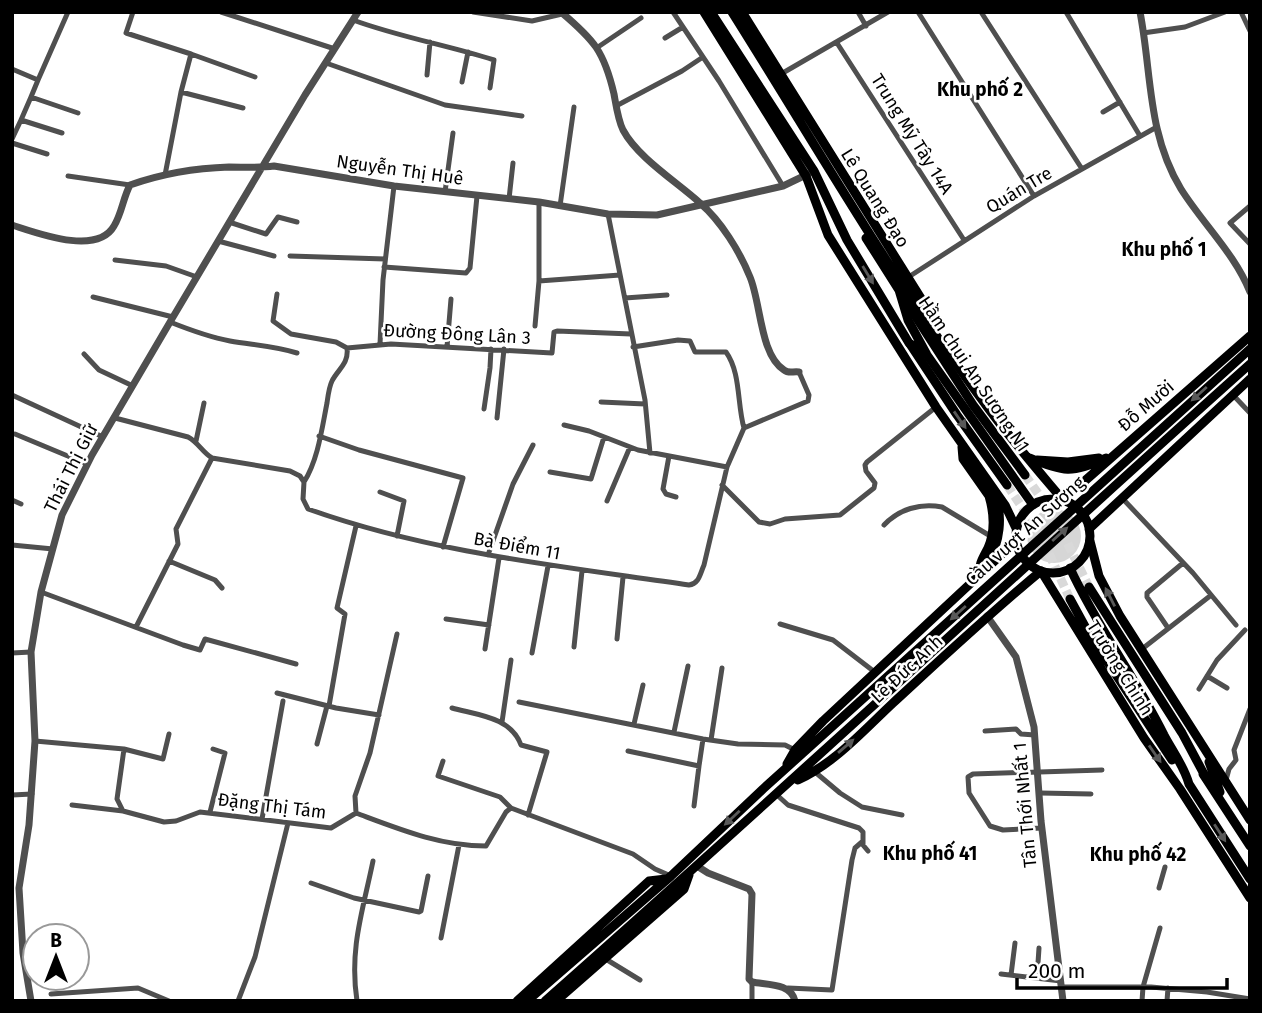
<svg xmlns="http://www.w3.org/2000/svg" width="1262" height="1013" font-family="'Fira Sans',sans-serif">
<rect width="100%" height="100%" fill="#fff"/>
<path fill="#d6d6d6" d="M1027 536a27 27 0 1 1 54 0a27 27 0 1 1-54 0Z"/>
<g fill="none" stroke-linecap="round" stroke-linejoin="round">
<path stroke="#d9d9d9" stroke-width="9" stroke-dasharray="9 4.5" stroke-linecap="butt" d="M1025,475L1054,516L1089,587
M1007,485L1039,532L1070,599"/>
<path stroke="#4f4f4f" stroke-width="5" d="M133,12L126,33L191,54L181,92L165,175
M221,12L335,49
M473,12L532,21L562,14
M673,12L719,81L783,186
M858,12L866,26
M918,12L1034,196
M981,12L1082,169
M1066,12L1140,136
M1241,12L1250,31
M353,20C399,37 447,45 494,60L490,88
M1143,33L1185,27L1225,12
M665,38L683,27
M837,43L964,240
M598,47L641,18
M191,54L255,77
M326,63L445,105L522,116
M12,69L38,80L31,97L78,113
M781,74L888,12
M427,75L430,42
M38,80L68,12
M462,82L468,52
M181,92L243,108
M31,97L21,120L62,133
M616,106L682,71L703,57
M1103,112L1120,102
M12,139L21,120
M12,143L47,154
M68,176L130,185
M445,192L453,133
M509,199L513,163
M560,206L574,107
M1250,206L1230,223L1250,244
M608,214L645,400L650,453
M229,222L266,234L278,217L297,222
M218,241L274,256
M290,256L385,259
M115,260L166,266L197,277
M384,267L466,273L470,268L477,196
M907,278L1034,196L1155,128
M539,281V202
M277,294L273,321L291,334L336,342L347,348C349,364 338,369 332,381C329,387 328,396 327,403C322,428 318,460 304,482
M93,297L173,317
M625,298L667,295
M170,322C190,330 209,337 230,341C253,345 275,346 297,353
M535,326L539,281L620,275
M380,344L383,280L394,186
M447,347L451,299
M633,347L678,340L690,341L695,352H726C741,373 737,404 744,428
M347,348L391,344L552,353L554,332L557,331L631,334
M84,354L99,370L133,386
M12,395L103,437
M1233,395L1250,413
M601,402L645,404
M484,409L490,368L491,349
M115,418L188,437C198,442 202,452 212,458L290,471L300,476L304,482L303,499L308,509C431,553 560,566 689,585C699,584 700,574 704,565L727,467L744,428L808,401L809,395L799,372
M497,418L504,349
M564,425L589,431L638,450L727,467
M15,434L87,464
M319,436L359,450L463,478L443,547
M196,441L204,403
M669,456L663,489L666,494L676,497
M550,472L591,479L604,437
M722,485L759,522L770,524L785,519L840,515L874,488L875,483L866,471L865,465L867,462L936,407
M380,492L404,501L397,536
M1122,498L1193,573L1236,625
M12,500L21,504
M607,501L630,447
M884,525C899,509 920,503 942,507L992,537
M12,545L53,549
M488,555L513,484L533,445
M169,561L215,580L222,588
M41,592L183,645L200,650L205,639L296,664
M446,619L489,625
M780,624L833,640L876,673
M136,627L178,544L176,529L212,458
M1168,628L1147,597V593L1183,563
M617,639L623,577
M574,647L582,571
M485,649L499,558
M1142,649L1210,596
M12,653L31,652
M532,653L548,566
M1207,676L1227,688
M1199,689L1217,660L1245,630
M277,693L336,708L379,715
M519,702L703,739L738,744L785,745L795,750
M329,706L345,614L337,608L356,526
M452,708C477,715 511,717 521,745L547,752L528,815
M502,722L511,660
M634,724L643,685
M985,731L1016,729L1021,734L1035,735
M674,732L688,666
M711,740L722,668
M35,741L124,749L163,759L169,734
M317,744L327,706
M628,751L699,766L703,739
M443,761L438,776L500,797L511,808
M815,772L840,793L862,807L902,815
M1226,780L1229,769L1236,760L1234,750L1250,709
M1040,793L1091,794
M12,795L32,794
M777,795L788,805L859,828L863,832V845L868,851
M72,805L123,811L164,822L176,821L200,812L331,828L356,813C399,829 440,846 486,846L506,812L511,808L633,854L655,869L671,876
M694,806L699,766
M123,811L117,799L124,749
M210,812L225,753L213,749
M356,813L355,796L370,753L397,634
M262,819L283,701
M1042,828L1003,830L990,826L969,793L968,777L973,774L1102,770
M311,883L354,898L419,912L421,911L428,876
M1159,888L1165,867
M441,938L459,845
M604,958L640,980
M1001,974L1061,981
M1011,975L1015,943
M1037,978L1039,948
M752,982V1001
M1062,987H1151L1207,992L1250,999
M788,988L832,990L852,860L855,848L863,841
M51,994L138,988L169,1001
M238,1001L255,957L288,823
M357,1001C349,949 363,910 373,861
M1142,1001L1143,987L1160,928
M1167,1001L1168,988"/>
<path stroke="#4f4f4f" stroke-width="7" d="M561,12C594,40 604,51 614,94C616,105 618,120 623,130C638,158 677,182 700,203C721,221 740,252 750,277C761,303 760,355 784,370C789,374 793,371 799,372
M1140,12C1152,74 1147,133 1181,189C1203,224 1235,254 1250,292
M12,225C37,233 97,256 114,226C122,213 123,198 130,185C161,174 197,168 229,167C245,167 259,168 274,166L394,186L539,202L608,214L657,215L783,186L808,174
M987,616L1016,657L1034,727L1041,821L1063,1001
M697,866L708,873L749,889L752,894L749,979L752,982C768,985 791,983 795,1001
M31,1001L23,953L19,888L29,825L35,741L31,652L41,592L62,515L92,455L173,317L305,95L358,12"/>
<path stroke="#000" stroke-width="9" d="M903,297L973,405L1025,475
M910,344L957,415L1007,485
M1090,541L1099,576L1120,616L1250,820
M1070,568C1097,627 1136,678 1164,735C1173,752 1184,766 1189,784L1250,879
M1041,571L1144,738L1180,789L1250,898
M1089,587L1182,733L1205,776
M1070,599L1088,632L1172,760
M1209,762L1220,792
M1203,774L1250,846"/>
<path stroke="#000" stroke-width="9" d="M704,12L806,176L828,235L936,407L1005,505L1016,528
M711,12L814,171L847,240L909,343L927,355
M732,12C814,142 891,277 983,401C1008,436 1036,468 1063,500
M742,12L927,308
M866,238L899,290L908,320L927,355L1033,505
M962,447L963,459L989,496L994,498
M1030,458C1062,472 1073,474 1106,458
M1037,460L1068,462L1099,458
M1016 536a37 37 0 1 1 74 0a37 37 0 1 1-74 0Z
M1063,500L1250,336
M1089,529L1250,379
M988,562C1000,542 1003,517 995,495
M979,575C979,563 983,558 988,548C995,532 994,513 989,496
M787,764L795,750L823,721L1016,541
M798,780C835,763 864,730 893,703C942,658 990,613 1041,571
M517,1001L649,881L666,879
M527,1001L671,876L763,789L1250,349
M545,1001C783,791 1014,575 1250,364
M556,1001L684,889L689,875"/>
</g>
<defs><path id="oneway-solid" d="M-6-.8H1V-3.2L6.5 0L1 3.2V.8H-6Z" transform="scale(1.75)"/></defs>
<g fill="#595959">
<use href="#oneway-solid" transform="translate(868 275) rotate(59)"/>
<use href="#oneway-solid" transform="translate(1199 394) rotate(138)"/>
<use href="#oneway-solid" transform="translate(960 420) rotate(55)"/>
<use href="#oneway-solid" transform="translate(1060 534) rotate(-42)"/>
<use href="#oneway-solid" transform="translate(1110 597) rotate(-117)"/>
<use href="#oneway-solid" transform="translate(958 613) rotate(138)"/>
<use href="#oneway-solid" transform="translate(846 746) rotate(-41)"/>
<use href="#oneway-solid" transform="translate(1155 754) rotate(55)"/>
<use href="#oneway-solid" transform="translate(732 818) rotate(137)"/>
<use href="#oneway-solid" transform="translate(1220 833) rotate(57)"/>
</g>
<g text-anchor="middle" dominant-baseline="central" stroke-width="5" stroke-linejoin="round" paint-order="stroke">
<g font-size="18" fill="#000" stroke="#fff">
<text transform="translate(912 134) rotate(58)">Trung Mỹ Tây 14A</text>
<text transform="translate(400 170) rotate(8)">Nguyễn Thị Huê</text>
<text transform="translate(1019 190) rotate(-31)">Quán Tre</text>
<text transform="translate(875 198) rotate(58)">Lê Quang Đạo</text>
<text transform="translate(457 334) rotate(3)">Đường Đông Lân 3</text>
<text transform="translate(974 374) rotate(56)">Hầm chui An Sương N1</text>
<text transform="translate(1146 406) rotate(-41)">Đỗ Mười</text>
<text transform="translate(71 468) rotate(-63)">Thái Thị Giữ</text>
<text transform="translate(1025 531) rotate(-42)">Cầu vượt An Sương</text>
<text transform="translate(517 546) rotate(10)">Bà Điểm 11</text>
<text transform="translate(1120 668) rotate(58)">Trường Chinh</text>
<text transform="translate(907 669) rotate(-43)">Lê Đức Anh</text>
<text transform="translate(1025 805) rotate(-95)">Tân Thới Nhất 1</text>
<text transform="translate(272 806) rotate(7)">Đặng Thị Tám</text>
</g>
<g font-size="19" font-weight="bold" fill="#000" stroke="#fff">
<text x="980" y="89">Khu phố 2</text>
<text x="1164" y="249">Khu phố 1</text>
<text x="930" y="853">Khu phố 41</text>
<text x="1138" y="854">Khu phố 42</text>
</g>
</g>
<rect width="1262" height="1013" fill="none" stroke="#000000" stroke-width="28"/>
<g transform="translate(56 957)"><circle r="33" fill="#ffffff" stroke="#999999" stroke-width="2"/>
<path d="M0-5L12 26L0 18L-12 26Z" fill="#000000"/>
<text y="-10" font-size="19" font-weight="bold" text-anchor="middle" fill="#000000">B</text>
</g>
<path d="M1017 978v10h210v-10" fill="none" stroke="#000000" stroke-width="3.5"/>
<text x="1028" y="978" font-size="21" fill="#000000" stroke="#ffffff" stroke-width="5" paint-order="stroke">200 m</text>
</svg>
